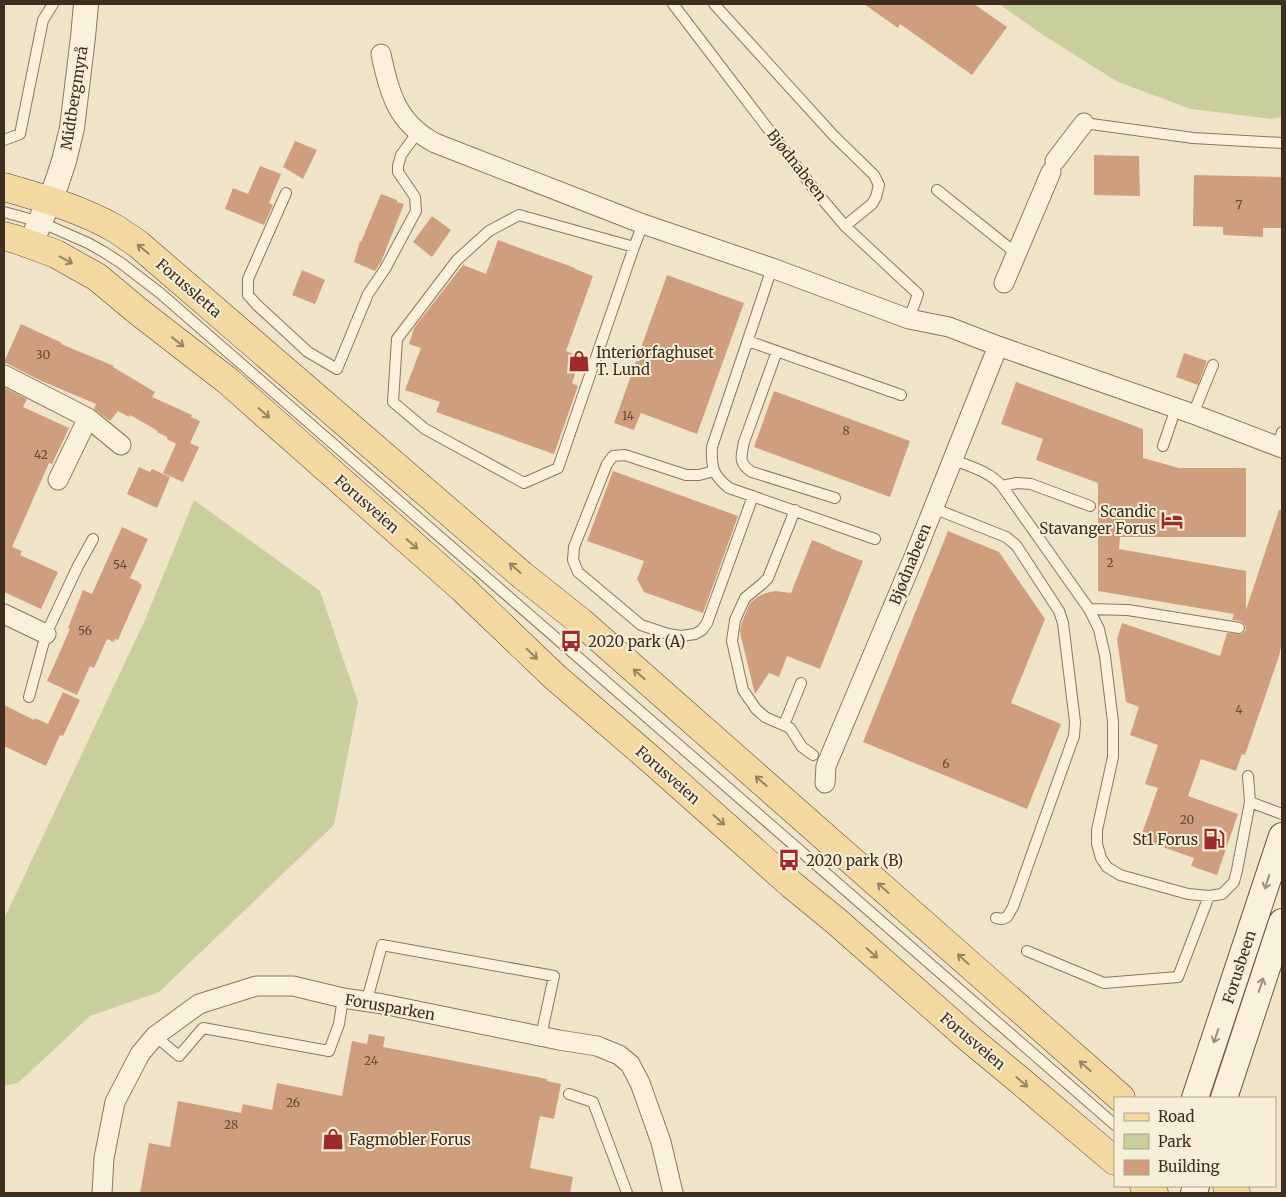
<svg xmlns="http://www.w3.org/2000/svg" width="1286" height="1197" font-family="Merriweather,serif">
<rect width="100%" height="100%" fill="#f0e4c8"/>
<path fill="#c9cf9b" d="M999,4H1282V117L1271,119L1191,109L1118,82L1043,35Z
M194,500L320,591L358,702L334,825L159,992L90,1016L18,1083L4,1086V919L145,620Z"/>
<path fill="#cf9f7d" d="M864,4H974L1007,27L972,75L900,24L898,28Z
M295,141L317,150L303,179L283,167Z
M1094,155L1139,156L1140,196L1094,195Z
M260,166L281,174L269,203L273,205L264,225L225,209L233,188L248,194Z
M1194,175L1282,177V228H1263V237L1223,235V227L1193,226Z
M381,194L397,200V202L404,204L381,262L375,271L354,262L360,241L361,242Z
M432,216L451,230L432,257L413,242Z
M498,240L575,268V269L593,276L566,351L581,357L572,383L578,386L554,454L436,412L440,402L405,390L421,348L409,344L414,328L463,265L486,274Z
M302,270L325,280L315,304L292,295Z
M667,275L744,303L697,434L641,413L634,430L614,423Z
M21,324L62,343L61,344L114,366L113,367L155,392L152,397L192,415L191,417L200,421L190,443L199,447L183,482L163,473L176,444L167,439V437L157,432L158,431L130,415L129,417L118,411L110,421L94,409L96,404L37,379L4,362Z
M1184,353L1207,361L1198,385L1176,377Z
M1016,382L1143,429V458L1179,468H1246V537H1120L1119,549L1246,571V610L1279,510H1282V643L1279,656L1245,755L1242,754L1236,771L1201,759L1188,796L1238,814L1217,875L1191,866L1194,858L1140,839L1158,788L1145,784L1158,745L1130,735L1139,707L1126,702L1117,639L1122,623L1220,656L1227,633L1242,634L1246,630L1245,625L1241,621L1232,620L1234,614L1098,591V483L1036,460L1043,439L1001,424Z
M5,388L27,399L23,407L69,428L52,464L49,463L12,547L22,551L20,555L58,572L41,609L4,592Z
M774,391L910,441L890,497L754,447Z
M139,467L150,472L152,469L170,477L157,508L127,494Z
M613,471L738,516L703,613L644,592L637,579L644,561L587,541Z
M122,527L148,539L130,578L139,582V583L142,585L118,640L115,639L114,642L107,639L94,668L90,666L77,695L47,681L70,629L68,628L83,590L92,594Z
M948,531L999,552L1045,619L1011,703L1061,724L1027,809L863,742Z
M812,540L830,547V548L863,561L820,669L787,656L779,677L769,673L755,694L741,637L740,630L742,622L750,603L759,596L766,593L775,591L791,593Z
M63,692L80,700L63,736L60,735L46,766L4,746V705L34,720L35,718L48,724Z
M369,1034L385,1037L383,1047L547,1079V1081L561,1084L554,1119L540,1116L530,1168L573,1177L570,1193H140L149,1143L170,1147L178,1101L241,1113L243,1104L272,1110L277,1083L342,1096L352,1041L367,1044Z"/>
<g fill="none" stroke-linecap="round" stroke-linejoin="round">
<g stroke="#8d765c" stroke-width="12">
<path id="service" d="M673,4L817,193L845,226L918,294L909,319
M714,4L834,136L874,175L879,185L876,197L872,204L845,226
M1084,123L1193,138L1282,143
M4,140L20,134L43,20L53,4
M937,190L1017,254
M286,193L248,279V295L257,305L308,352L337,369L368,294L385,269L416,211L415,197L398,172V166L401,155L418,132
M4,212L40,222L88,243L104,252L121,263L160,293L1115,1125
M634,247L519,215L489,231L457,260L397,339L393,402L425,429L524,483L558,468L634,247L643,224
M772,268L712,447C711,468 713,475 729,488L875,539
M748,341L901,395
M777,351L744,442C741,457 738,463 752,472L835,498
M1193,414L1213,365
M1163,446L1176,408
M1278,446L1282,432
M952,459C970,467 989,471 1002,486L1089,609L1099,629L1105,656L1113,722V757L1097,830V844L1101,858L1107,867L1120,875L1188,894L1209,896L1222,894L1234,882L1237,870L1250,802L1248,776
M714,471L699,475H686L625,455L613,456L607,464L574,547L573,560L578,572L641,625L668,634L681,636L695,634L702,630L707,623L753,496
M1002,486L1017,483L1031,484L1090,506
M933,508L1006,537L1016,545L1059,611L1063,623L1075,722L1074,736L1013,907L1007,917L1002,919L996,918
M795,510L768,578L762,584L745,598L735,620L732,641L743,690L756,709L765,717L790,728L802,747L813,755
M1089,609L1128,610L1239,628
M29,697L46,634L78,566L93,539
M784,725L801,683
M1250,802L1282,814
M1027,951L1104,983L1178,977L1209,896
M366,1002L370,989L382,945L554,976L541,1036
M155,1036L179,1056L203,1028L329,1051L339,1024L343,998
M569,1094L593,1102L627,1193"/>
</g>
<g stroke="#8d765c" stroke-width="21">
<path id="minor" d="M381,54C389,93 397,123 435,143L643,224L772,268L909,319L949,327L998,346L1193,414L1282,448
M1055,161L1084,123
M1004,283L1051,172
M4,375L88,418L121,445
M58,480L88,418
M4,614L46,634
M825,783L826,766L914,557L998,346
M102,1193L104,1158L115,1102L140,1054L155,1036L199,1004L256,986H293L343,998L383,1004L559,1040L597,1046L619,1055L630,1064L640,1083L661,1142L673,1193"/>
</g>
<g stroke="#8d765c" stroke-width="26">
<path id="tertiary" d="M30,245L56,185L64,161L72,128L83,37L86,4"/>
</g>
<g stroke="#6f573f" stroke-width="28">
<path id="secondary" d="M1195,1098L1282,836
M1224,1098L1282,922
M1194,1193L1196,1186"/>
</g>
<g stroke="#5b4430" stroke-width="29">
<path id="primary" d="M4,187C42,198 81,209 116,229C123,234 131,239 138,244L522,575L581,622L1121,1098
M4,236L18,240L56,254L97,277L139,312L228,381L463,589L555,677L648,757L792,885L836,921L971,1040L1017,1078L1115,1161
M1144,1186L1154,1193
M1227,1186L1236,1193"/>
</g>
<use href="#service" stroke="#faf1dc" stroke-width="10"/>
<use href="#minor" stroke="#faf1dc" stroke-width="19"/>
<use href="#tertiary" stroke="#faf1dc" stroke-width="24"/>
<use href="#secondary" stroke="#faf1dc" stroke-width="26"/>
<use href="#primary" stroke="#f3d9a0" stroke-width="28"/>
</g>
<defs><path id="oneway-shaft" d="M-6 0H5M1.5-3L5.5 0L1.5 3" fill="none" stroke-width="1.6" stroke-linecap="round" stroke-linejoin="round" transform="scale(1.25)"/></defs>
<g stroke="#988460">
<use href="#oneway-shaft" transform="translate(143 249) rotate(-141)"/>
<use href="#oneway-shaft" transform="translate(66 260) rotate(28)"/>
<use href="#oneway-shaft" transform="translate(178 342) rotate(38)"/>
<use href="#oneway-shaft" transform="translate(264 413) rotate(41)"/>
<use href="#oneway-shaft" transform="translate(412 544) rotate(41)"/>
<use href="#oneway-shaft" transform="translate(515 568) rotate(-139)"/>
<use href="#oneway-shaft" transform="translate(532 654) rotate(44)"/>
<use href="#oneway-shaft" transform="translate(639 674) rotate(-139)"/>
<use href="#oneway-shaft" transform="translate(761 781) rotate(-139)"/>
<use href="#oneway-shaft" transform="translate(719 820) rotate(42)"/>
<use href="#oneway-shaft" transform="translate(883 888) rotate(-138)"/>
<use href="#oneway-shaft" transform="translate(872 953) rotate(42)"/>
<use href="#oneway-shaft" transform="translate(963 959) rotate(-138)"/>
<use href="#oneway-shaft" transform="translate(1085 1066) rotate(-139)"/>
<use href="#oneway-shaft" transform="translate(1022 1082) rotate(41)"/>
</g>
<g stroke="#9c907e">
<use href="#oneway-shaft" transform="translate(1267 882) rotate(108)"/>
<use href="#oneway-shaft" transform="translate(1261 985) rotate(-72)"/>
<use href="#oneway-shaft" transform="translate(1216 1036) rotate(109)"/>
</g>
<defs>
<g id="shop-bare" transform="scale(1.725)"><path d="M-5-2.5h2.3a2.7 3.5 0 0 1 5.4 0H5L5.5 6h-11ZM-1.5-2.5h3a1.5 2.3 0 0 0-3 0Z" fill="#9e2a2b" stroke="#f7eed8" stroke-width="2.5" paint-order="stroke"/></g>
<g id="hotel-bare" transform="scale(1.725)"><path d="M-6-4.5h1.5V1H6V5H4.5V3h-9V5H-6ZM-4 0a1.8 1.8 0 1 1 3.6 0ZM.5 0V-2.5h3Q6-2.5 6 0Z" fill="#9e2a2b" stroke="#f7eed8" stroke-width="2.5" paint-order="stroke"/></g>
<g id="bus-bare" transform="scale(1.725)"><path d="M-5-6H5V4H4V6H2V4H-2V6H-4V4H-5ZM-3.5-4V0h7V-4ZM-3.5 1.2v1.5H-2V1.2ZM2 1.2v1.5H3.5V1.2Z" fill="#9e2a2b" stroke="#f7eed8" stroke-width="2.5" paint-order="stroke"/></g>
<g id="fuel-bare" transform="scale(1.725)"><path d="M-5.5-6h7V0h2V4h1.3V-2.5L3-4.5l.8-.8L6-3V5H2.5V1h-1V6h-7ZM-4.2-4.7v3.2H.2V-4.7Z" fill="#9e2a2b" stroke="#f7eed8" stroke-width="2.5" paint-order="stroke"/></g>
</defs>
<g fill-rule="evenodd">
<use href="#shop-bare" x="579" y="361"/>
<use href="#hotel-bare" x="1172" y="520"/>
<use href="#bus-bare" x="571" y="641"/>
<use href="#fuel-bare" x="1214" y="839"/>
<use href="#bus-bare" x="789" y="860"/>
<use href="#shop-bare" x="333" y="1139"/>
</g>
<g text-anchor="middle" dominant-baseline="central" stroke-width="4" stroke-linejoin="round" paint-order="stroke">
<g font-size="12" fill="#624a37">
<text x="1239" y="204">7</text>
<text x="43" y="354">30</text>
<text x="628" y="415">14</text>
<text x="846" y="430">8</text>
<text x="41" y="454">42</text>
<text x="1110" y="562">2</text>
<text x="120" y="564">54</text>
<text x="85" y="630">56</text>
<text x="1239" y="709">4</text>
<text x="946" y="763">6</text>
<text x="1187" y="819">20</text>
<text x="371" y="1060">24</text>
<text x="293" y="1102">26</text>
<text x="231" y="1124">28</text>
</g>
<g font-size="15" fill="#3d2e20" stroke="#f7eed8">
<text transform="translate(74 98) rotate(-81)">Midtbergmyrå</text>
<text transform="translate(797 165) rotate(52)">Bjødnabeen</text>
<text transform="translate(189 288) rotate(41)">Forussletta</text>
<text transform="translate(367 504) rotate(41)">Forusveien</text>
<text transform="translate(910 564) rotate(-68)">Bjødnabeen</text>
<text transform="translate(668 775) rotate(41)">Forusveien</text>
<text transform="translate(1239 967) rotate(-72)">Forusbeen</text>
<text transform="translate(390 1007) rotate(10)">Forusparken</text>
<text transform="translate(973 1041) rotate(40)">Forusveien</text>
</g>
<g font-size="15" fill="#3d2e20" stroke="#f7eed8" text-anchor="start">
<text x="596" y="352">Interiørfaghuset<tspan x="596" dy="17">T. Lund</tspan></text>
<text x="1156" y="511" text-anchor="end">Scandic<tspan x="1156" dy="17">Stavanger Forus</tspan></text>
<text x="588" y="641">2020 park (A)</text>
<text x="1198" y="839" text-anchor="end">St1 Forus</text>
<text x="806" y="860">2020 park (B)</text>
<text x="349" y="1139">Fagmøbler Forus</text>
</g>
</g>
<rect width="1286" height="1197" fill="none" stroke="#3d2e20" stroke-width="10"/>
<rect x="1114" y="1097" width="162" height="90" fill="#f7eed8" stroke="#ada18e"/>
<rect x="1124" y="1113" width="25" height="8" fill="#f3d9a0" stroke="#ada18e"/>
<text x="1158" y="1122" font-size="15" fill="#3d2e20">Road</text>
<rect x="1124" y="1134" width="25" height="15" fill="#c9cf9b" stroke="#ada18e"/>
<text x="1158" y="1147" font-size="15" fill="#3d2e20">Park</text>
<rect x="1124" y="1160" width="25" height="15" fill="#cf9f7d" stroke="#ada18e"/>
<text x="1158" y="1172" font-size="15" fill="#3d2e20">Building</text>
</svg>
